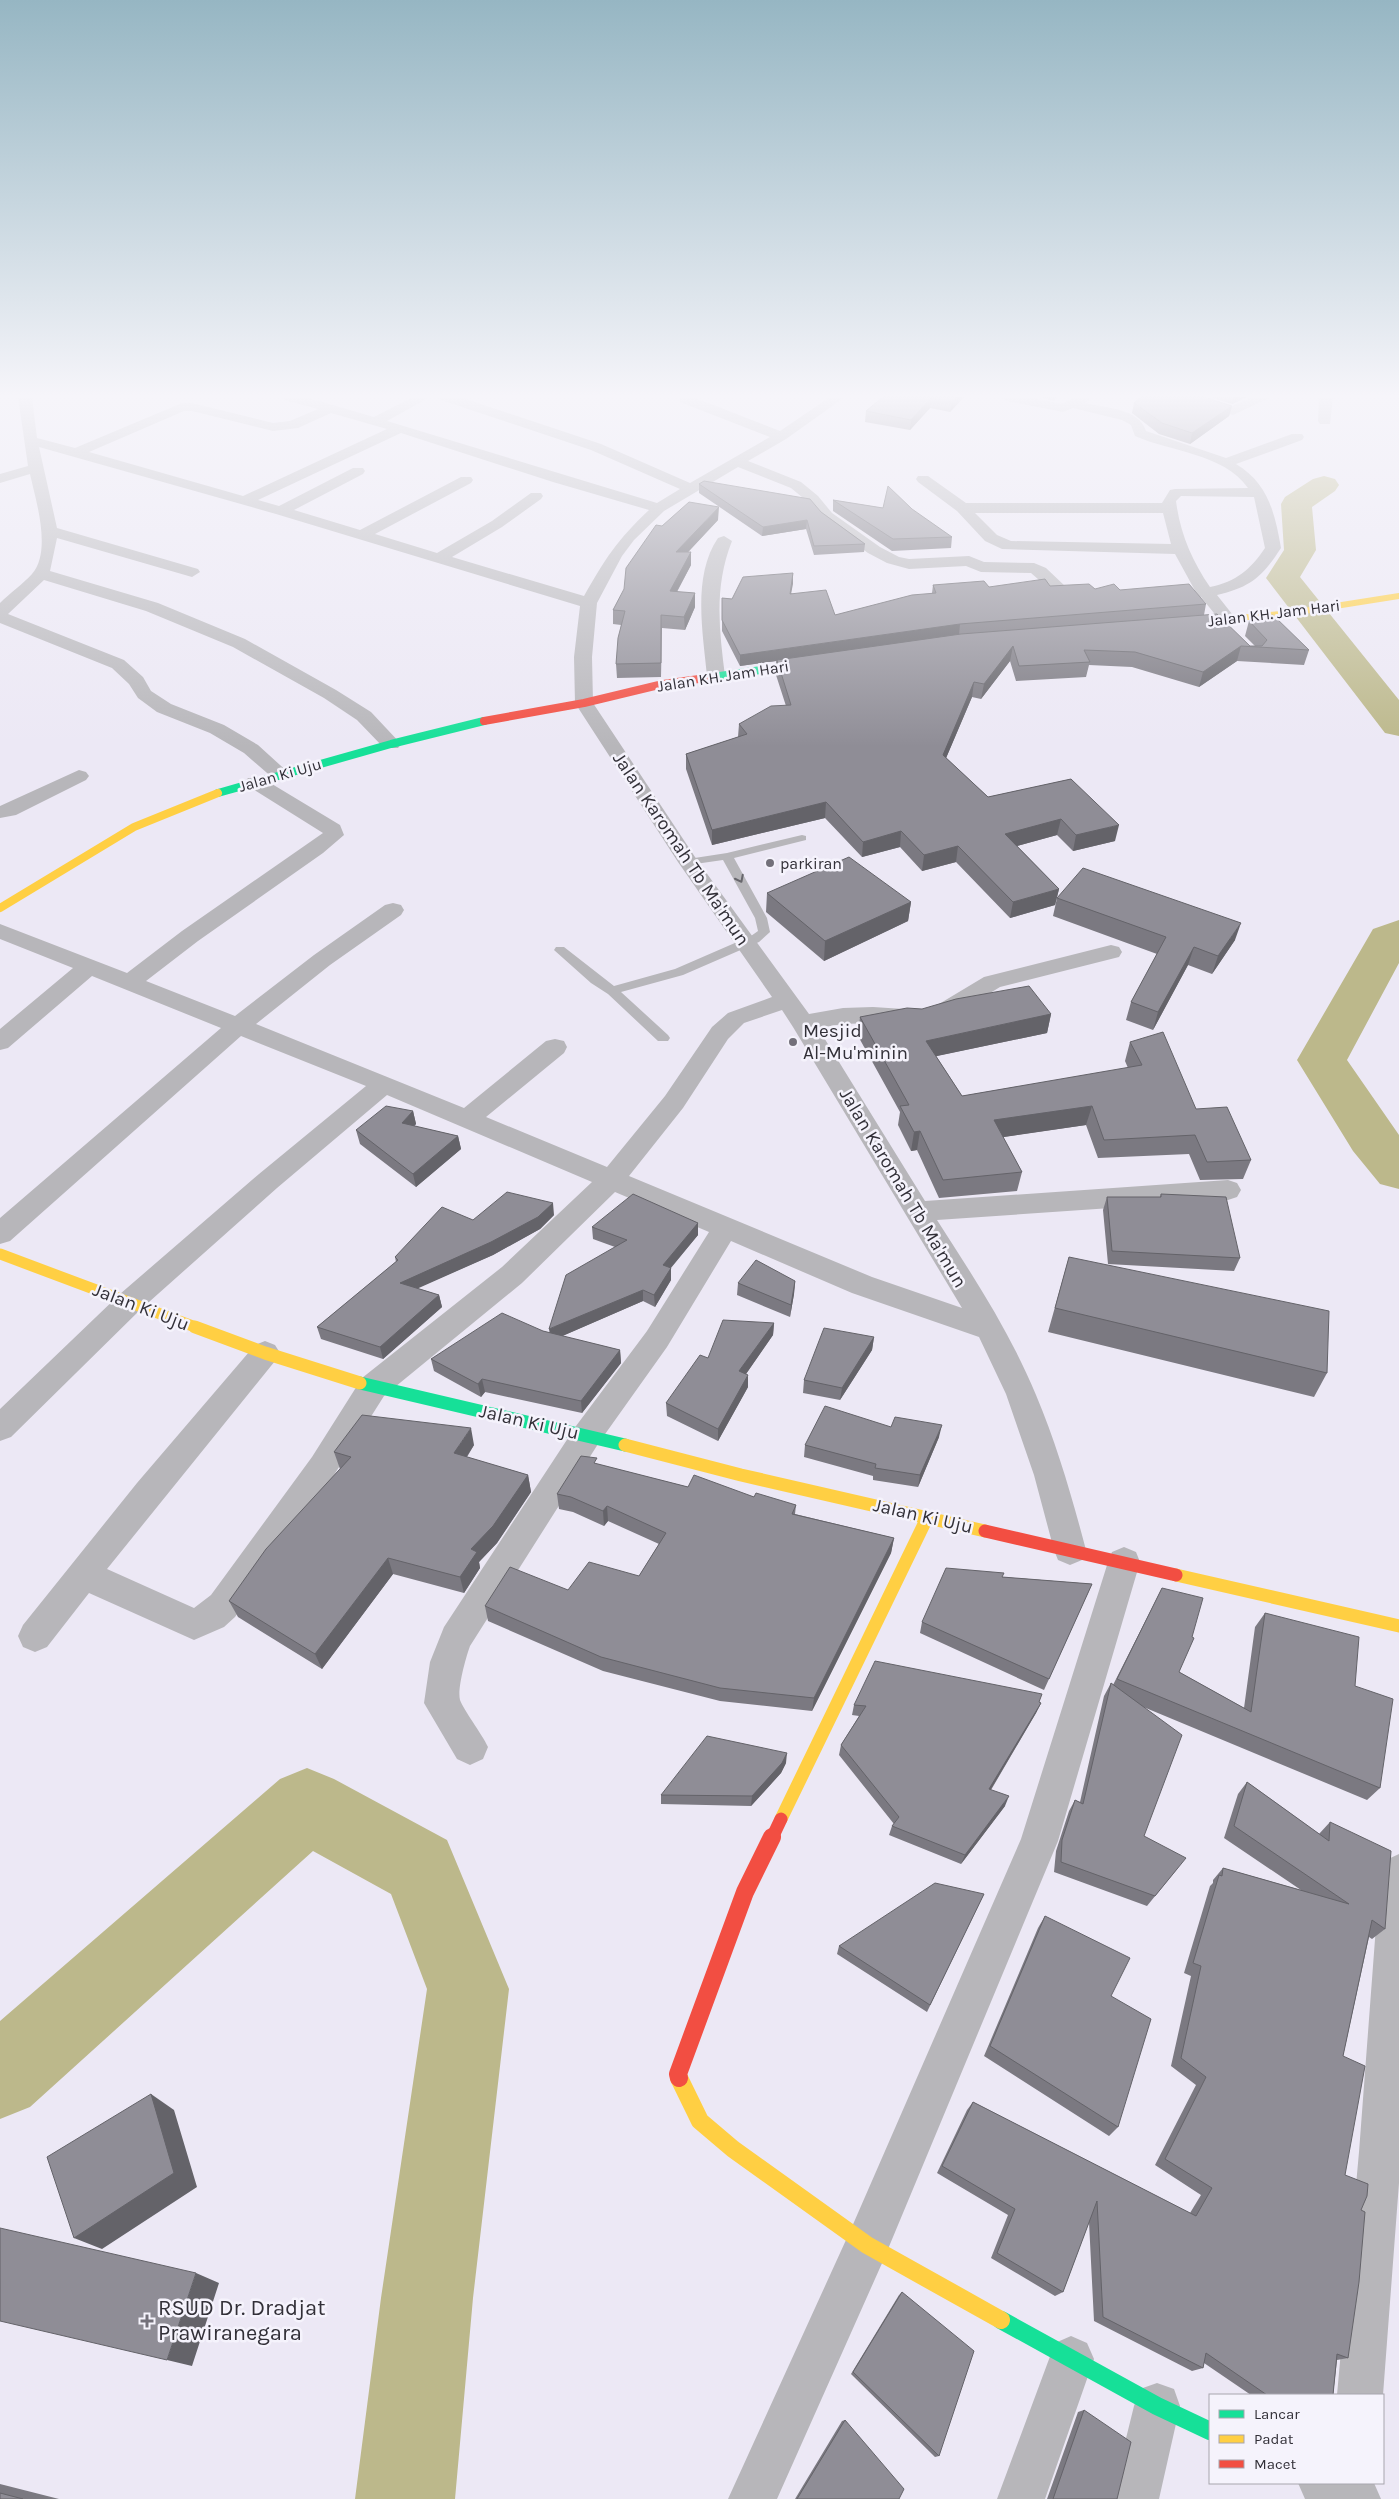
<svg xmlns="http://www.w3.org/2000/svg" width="1399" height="2499" font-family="Karla,sans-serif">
<rect width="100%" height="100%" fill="#ece8f5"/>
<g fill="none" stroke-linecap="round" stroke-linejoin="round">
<path fill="#bcb88b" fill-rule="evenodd" d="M1324,476L1335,479L1339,485L1335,491L1312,507L1316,550L1300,577L1399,700V736L1385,733L1266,578L1284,550L1281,504L1285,497L1313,479Z
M1399,920V963L1347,1060L1399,1135V1189L1380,1184L1353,1151L1297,1060L1373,929Z
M307,1768L334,1779L447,1840L509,1989L473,2298L455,2499H355L381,2298L427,1989L391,1894L313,1851L30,2107L0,2119V2021L280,1779Z"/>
<path fill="#b7b6ba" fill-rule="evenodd" d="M802,835L806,836V840L734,858L767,918L770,932L759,942L683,975L621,992L668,1035L670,1038L668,1041H658L608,994L591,983L554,950L556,947H564L614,986L675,969L751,936L758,931L755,918L723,860L688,865L682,862L688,859L727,853Z"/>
<path fill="#b7b6ba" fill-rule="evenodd" d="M18,397H32L37,438L75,448L182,403H192L273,423L290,421L318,409L284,400L283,397H305L374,417L413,397H430L387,421L657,503L680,489L591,450L441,400L440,397H460L601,444L690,483L770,437L680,402V397H693L780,431L830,397H845L786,439L748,461L801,482L818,496L832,513L880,547L899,557L909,559L969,556L984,562L1034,563L1046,568L1066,587L1068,590L1066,593H1054L1031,573L981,572L966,566L909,569L887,563L868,553L822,519L808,502L791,488L738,467L664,511L634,540L622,556L597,603L592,657L593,703L697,860L809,1014L843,1008L873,1007L919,1010L934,1007L984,977L1111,945L1119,947L1122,952L1119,957L1000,987L949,1018L919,1026L873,1023L843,1024L818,1028L925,1201L1228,1180L1237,1183L1241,1190L1237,1197L1228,1200L937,1220C973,1276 1010,1332 1036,1395C1057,1445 1072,1497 1086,1550L1082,1560L1070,1565L1058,1560L1054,1550L1034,1475L1006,1394L979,1337L852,1293L731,1241L667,1347L598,1444L470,1646C466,1657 457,1689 460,1700C463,1709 482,1734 488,1747L483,1759L470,1765L457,1759L424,1703L430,1662L444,1627L576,1426L647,1331L709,1232L615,1192L522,1283L384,1396L334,1475L235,1617L224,1627L194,1640L89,1593L47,1647L35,1652L23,1647L18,1636L23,1625L137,1483L255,1345L265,1341L275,1345L280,1353L275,1361L107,1569L194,1608L211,1595L312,1457L362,1378L502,1267L592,1182L387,1095L277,1188L140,1310L11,1437L0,1441V1409L120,1294L259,1174L366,1086L241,1036L10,1241L0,1244V1218L221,1028L92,976L8,1048L0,1050V1029L73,968L0,939V924L127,973L182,931L323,833L248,786L245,782L248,778H262L340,825L344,835L323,853L198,941L146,981L235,1016L314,955L385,905L393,903L401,905L404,910L401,915L330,965L256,1024L464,1108L546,1041L555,1039L564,1041L567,1047L564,1053L486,1117L607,1167L665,1096L712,1027L728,1013L772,997L678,862L575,703L574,657L580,606L276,514L39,447L57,528L198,569L200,572L192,577L57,538L50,571L158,603L245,639L336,690L371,712L401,744L398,748H384L357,720L324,698L233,647L146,611L44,580L8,614L124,660L143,677L151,691L171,704L224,725L258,745L291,775L288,779H274L244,753L210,733L157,712L138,698L129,684L112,668L0,623V603C10,593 23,584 32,574C52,551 36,501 30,474L0,483V474L28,466ZM184,411H192L273,431L298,428L331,413L387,429L243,496L89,452ZM401,433L553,482L649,510C617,540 605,559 584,596L452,557L502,527L541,499L543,496L541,493H531L492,521L437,553L375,534L471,483L473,480L471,477H461L360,530L294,510L363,474L365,471L363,468H353L279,506L258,500ZM782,1010L793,1027L962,1308L872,1277L629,1176L683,1108L728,1039L744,1023Z
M1001,397H1029L1061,404L1075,397H1092L1085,403C1105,408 1139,408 1146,431L1226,458L1292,434H1302L1304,437L1302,440L1236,464C1268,483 1275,513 1281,548C1262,577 1251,587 1217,595L1236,619L1234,623H1222L1201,597L1198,596L1175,554L1002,549L985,541L957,511L918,482L916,479L918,476H928L966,503H1162L1170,490L1175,489L1248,488C1223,453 1171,452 1135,436L1131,425L1122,420L1073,408L1063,412L1007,401ZM1181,496L1254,497L1265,548C1251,569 1236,582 1210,587C1192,561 1180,533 1176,501ZM975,513H1163L1171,544L1011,541L997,535Z
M1182,397H1203L1232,406L1253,397H1271L1233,415L1183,400Z
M1319,397H1333L1330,424H1320L1318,421Z
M724,536L732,541C714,586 719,629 725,676L722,680H710L707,676C703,633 692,576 718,538Z
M79,770L86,772L89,776L86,780L16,815L0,818V806Z
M1124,1547L1136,1552L1140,1562L1058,1841L883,2261L777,2499H728L851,2229L1021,1839L1108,1562L1112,1552Z
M1399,1854V2183L1383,2395H1337L1359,2152L1380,1873L1386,1860Z
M1071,2336L1087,2343L1094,2359L1045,2499H997L1055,2343Z
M1157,2383L1174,2389L1180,2406L1159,2499H1111L1134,2406L1140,2389Z
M1298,2483H1374L1381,2499H1305Z"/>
<path stroke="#16e098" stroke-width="8" d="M713,677L814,662
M218,793L391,744L484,721"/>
<path stroke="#16e098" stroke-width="13" d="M360,1383L625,1445"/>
<path stroke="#16e098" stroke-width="18" d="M1001,2320L1157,2406L1210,2431"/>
<path stroke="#ffcf43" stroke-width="6" d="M1187,623L1291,613L1399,596"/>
<path stroke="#ffcf43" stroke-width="8" d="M0,908L134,827L218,793"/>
<path stroke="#ffcf43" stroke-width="11" d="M0,1254L198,1328"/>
<path stroke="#ffcf43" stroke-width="13" d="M195,1327L265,1353L360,1383
M625,1445L741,1475L985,1531
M1176,1575L1399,1626
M781,1819L927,1518"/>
<path stroke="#ffcf43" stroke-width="18" d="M679,2078L700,2121L733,2149L867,2245L1001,2320"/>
<path stroke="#f24e42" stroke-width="8" d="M484,721L584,703L663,684L713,677"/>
<path stroke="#f24e42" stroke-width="13" d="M985,1531L1176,1575
M772,1838L781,1819"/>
<path stroke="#f24e42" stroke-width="18" d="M679,2078L678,2074L745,1892L772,1837"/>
</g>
<path fill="#7b7981" d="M883,397H964L950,412L930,408L910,430L865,422L866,411Z
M1039,397H1057L1054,401Z
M1210,397H1247L1232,404Z
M1134,403L1232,406L1229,416L1190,444L1159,434L1132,413Z
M699,484L821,512L865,544L864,552L814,555L806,529L762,536L699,493Z
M833,500L883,508L952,537L951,548L892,551L833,511Z
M718,520L688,552H691V565L677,592L695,593V607L685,630L662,628L661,677L617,678L616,664L621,625L613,624V610L662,526Z
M793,573L791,593L835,615L932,593L933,585L989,587L1050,586L1095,589L1120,590L1206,604L1204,615L1250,646H1255L1245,636L1249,621L1309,650L1304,665L1237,661L1199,687L1132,667L1089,665L1086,677L1016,681L1010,661L981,699L972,697L946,758L988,797L1071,779L1115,841L1073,851L1057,835L1017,846L1059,889L1055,905L1010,918L956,862L922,871L900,847L862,857L825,818L712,845L686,769V754L738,737L739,724L786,706L776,675V661L740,666L722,631V598L732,599Z
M767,893L911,902L908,921L824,961L766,912Z
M1057,898L1235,940L1212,974L1188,965L1153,1030L1126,1020L1131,1002L1157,954L1053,916Z
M1051,1014L1047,1033L936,1056L962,1096L1128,1068L1125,1061L1130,1042L1196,1109L1251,1160L1243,1179L1200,1180L1189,1154L1098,1158L1086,1125L1003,1137L1022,1172L1017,1191L939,1198L917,1150L911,1151L898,1125L900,1112L858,1036L860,1017Z
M413,1111L416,1124L414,1126L458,1136L461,1149L416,1187L360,1144L356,1130Z
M1161,1194L1240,1258L1234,1271L1108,1264L1103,1210L1107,1197H1160Z
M554,1215L540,1229L493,1255L417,1288L439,1295L442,1307L383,1359L321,1339L317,1327L396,1262L395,1257L473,1220Z
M698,1223V1235L671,1268V1280L655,1307L643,1301L562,1336L620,1350L621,1363L582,1413L485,1392L481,1397L434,1371L431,1359L543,1331L550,1333L615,1247L593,1239L592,1227Z
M1069,1257L1327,1373L1314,1397L1048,1332Z
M795,1281L794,1294L790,1317L737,1295L738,1283Z
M774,1323L773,1335L746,1374L748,1387L718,1441L667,1416L666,1403L708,1358Z
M874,1337L872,1350L840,1400L803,1393L804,1380Z
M891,1427L939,1437L918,1487L873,1480V1476L804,1457L805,1445Z
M474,1445L467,1457L528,1475L531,1492L497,1543L479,1562L480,1568L464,1593L393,1574L322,1669L238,1617L229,1601L340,1469L334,1452Z
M597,1464L688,1487L754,1497L796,1505L795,1514L894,1538L891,1553L812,1711L720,1701L603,1671L488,1621L485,1606L639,1576L659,1544L608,1521L604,1526L573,1512L559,1509L557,1494Z
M1003,1577L1092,1584L1044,1690L920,1633L922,1622Z
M1162,1588L1179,1672L1244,1708L1255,1627L1265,1613L1355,1686L1380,1788L1367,1800L1141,1706L1144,1836L1177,1869L1147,1906L1054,1872L1056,1851L1069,1811L1075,1800L1080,1802L1104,1696L1111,1683L1113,1685Z
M1039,1702L1041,1703L1036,1713L991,1790L1005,1806L961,1864L889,1835L892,1826L894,1824L839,1755L841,1745L859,1716L852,1715L854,1705Z
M786,1763L781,1773L751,1806L661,1804V1795Z
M1247,1782L1319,1834L1330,1822L1385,1929L1372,1939L1369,1937L1343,2056L1345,2175L1361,2210L1348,2358L1337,2360L1333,2395H1251L1204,2363L1203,2368L1192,2371L1094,2321L1089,2222L1063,2292L1055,2296L991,2258L1008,2215L937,2173L967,2110L973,2102L1190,2213L1201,2195L1155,2165L1196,2085L1171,2066L1191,1976L1184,1973L1210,1886L1213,1883V1880L1223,1868L1301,1890L1224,1838L1238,1794Z
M984,1894L927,2012L837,1954L839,1946Z
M1045,1916L1111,1996L1118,2127L1109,2136L984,2056L1038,1928Z
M902,2292L939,2456L935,2457L851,2374L899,2295Z
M1084,2410L1117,2499H1047L1078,2412Z
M845,2420L899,2499H795L842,2421Z
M0,2484L59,2499H0Z"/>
<path fill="#646369" d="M956,397H964L950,412L952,402Z
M1234,397H1247L1232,404Z
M931,398L930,408L910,430L911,420Z
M1232,406L1229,416L1190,444L1192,433Z
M719,507L718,520L676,565V552Z
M807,520L806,529L762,536L763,527Z
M691,552V565L670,604V591Z
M793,573V584L789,604L790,594Z
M695,593V607L685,630L684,617Z
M960,624L959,635L740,666V655Z
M1013,646L1010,661L981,699L984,684Z
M1241,646L1237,661L1199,687L1203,672Z
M974,682L972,697L941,770L943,755Z
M826,802L825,818L712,845V830Z
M1061,819L1057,835L1002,850L1005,834Z
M1119,825L1115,841L1073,851L1076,835Z
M901,831L900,847L862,857L863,842Z
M958,846L956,862L922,871L924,855Z
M1059,889L1055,905L1010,918L1013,902Z
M911,902L908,921L824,961L825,941Z
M1241,923L1235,940L1212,974L1218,956Z
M1194,947L1188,965L1153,1030L1158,1012Z
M1051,1014L1047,1033L923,1059L926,1041Z
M1092,1106L1086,1125L990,1139L994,1120Z
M413,1111L416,1124L405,1136L402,1123Z
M920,1131L917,1150L911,1151L914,1132Z
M458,1136L461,1149L416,1187L413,1174Z
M553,1203L554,1215L540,1229L493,1255L403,1295L400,1283Z
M698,1223V1235L663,1277V1265Z
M671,1268V1280L655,1307L654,1295Z
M795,1281L794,1294L790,1317L791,1305Z
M643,1290V1301L551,1341L549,1329Z
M439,1295L442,1307L383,1359L380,1347Z
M774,1323L773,1335L739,1384V1371Z
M874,1337L872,1350L840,1400L842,1388Z
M620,1350L621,1363L582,1413L581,1401Z
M748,1375V1387L718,1441V1429Z
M482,1379L485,1392L481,1397L478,1384Z
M942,1425L939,1437L918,1487L920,1475Z
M471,1428L474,1445L458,1470L454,1453Z
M528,1475L531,1492L497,1543L479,1562L480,1568L464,1593L460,1577L471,1549Z
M607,1506L608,1521L604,1526L603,1511Z
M894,1538L891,1553L812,1711L814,1698Z
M388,1558L393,1574L322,1669L315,1654Z
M1041,1703L1036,1713L985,1799L989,1789Z
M787,1753L786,1763L781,1773L751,1806L752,1796Z
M1009,1796L1005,1806L961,1864L965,1855Z
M151,2094L174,2110L197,2187L102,2249L74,2238Z
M196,2273L219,2283L192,2366L167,2360Z"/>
<path fill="#8f8d96" stroke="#646369" d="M883,397H956L952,402L931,398L911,420L866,411Z
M1141,397H1204L1232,406L1192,433L1162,423L1134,403Z
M704,481L810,499L821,512L865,544L814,546L807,520L763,527L699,484Z
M888,486L912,509L952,537L893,539L833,500L883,508Z
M689,502L719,507L676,552H691L670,591L695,593L684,617L661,615V663L616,664L618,638L625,611L613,610L624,589L626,568L656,525L662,526Z
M793,573L790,594L826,590L835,615L912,595L936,593L933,585L984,581L989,587L1045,579L1050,586L1089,584L1095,589L1114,584L1120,590L1189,584L1206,604L960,624L740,655L722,620V598L732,599L743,577Z
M1217,614L1250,646H1262L1267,640L1249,621L1273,615L1309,650L1241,646L1203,672L1135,652L1084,650L1090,662L1019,666L1013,646L984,684L974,682L943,755L988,797L1071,779L1119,825L1076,835L1061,819L1005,834L1059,889L1013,902L958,846L924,855L901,831L863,842L826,802L712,830L686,754L747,734L739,724L771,706L791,705L777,660L961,634Z
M849,857L911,902L825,941L767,893Z
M1083,868L1241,923L1218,956L1194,947L1158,1012L1131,1002L1166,937L1057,898Z
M1029,986L1051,1014L926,1041L962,1096L1142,1065L1130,1042L1163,1032L1196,1109L1227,1107L1251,1160L1207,1162L1195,1135L1104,1140L1092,1106L994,1120L1022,1172L943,1180L920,1131L914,1132L900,1106L909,1105L860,1017L907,1008L922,1009L956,999Z
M386,1106L413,1111L402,1123L458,1136L413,1174L356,1130Z
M507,1192L553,1203L538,1217L491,1242L400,1283L439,1295L380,1347L317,1327L398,1260L395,1257L442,1207L473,1220Z
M633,1194L698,1223L663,1265L671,1268L654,1295L643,1290L549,1329L566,1275L627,1240L592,1227Z
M1161,1194L1226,1197L1240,1258L1112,1251L1107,1197H1161Z
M1069,1257L1329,1311L1327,1373L1055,1308Z
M756,1260L795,1281L791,1305L738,1283Z
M502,1313L543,1331L620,1350L581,1401L482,1379L478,1384L431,1359Z
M723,1320L774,1323L739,1371L748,1375L718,1429L666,1403L700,1355L708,1358Z
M824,1328L874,1337L842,1388L804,1380Z
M825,1406L891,1427L895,1417L942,1425L920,1475L875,1468L876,1464L805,1445Z
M362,1415L471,1428L454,1453L528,1475L493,1526L471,1549L477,1552L460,1577L388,1558L315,1654L229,1601L266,1549L351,1457L334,1452Z
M581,1456L597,1458L594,1463L688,1487L694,1475L754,1497L756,1493L796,1505L792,1514L894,1538L814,1698L720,1688L601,1657L485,1606L510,1567L568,1590L589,1562L639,1576L666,1533L607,1506L603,1511L571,1497L557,1494Z
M946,1568L1004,1573L1002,1577L1092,1584L1049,1679L922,1622Z
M1162,1588L1203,1598L1192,1637L1194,1638L1179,1672L1251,1712L1265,1613L1359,1637L1355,1686L1393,1699L1380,1788L1117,1679Z
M875,1661L1042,1694L1039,1702L1041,1703L989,1789L1009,1796L965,1855L892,1826L899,1817L841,1745L866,1706L854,1705Z
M1111,1683L1182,1735L1144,1836L1186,1858L1155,1896L1061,1862L1062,1840L1075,1800L1083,1804Z
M707,1736L787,1753L782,1763L752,1796L661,1795Z
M1247,1782L1329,1841L1330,1822L1391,1851L1385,1929L1372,1920L1343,2056L1365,2066L1345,2175L1368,2184L1367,2196L1361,2210L1365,2212L1359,2282L1348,2358L1337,2354L1333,2395H1267L1206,2353L1203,2368L1103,2317L1097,2201L1063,2292L997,2253L1015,2209L942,2166L973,2102L1196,2216L1212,2188L1165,2159L1206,2077L1181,2058L1201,1966L1193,1963L1219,1875L1222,1876L1223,1868L1349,1904L1234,1826Z
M935,1883L984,1894L930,2005L839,1946Z
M1045,1916L1130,1958L1111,1996L1151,2019L1118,2127L990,2046Z
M151,2094L174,2173L74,2238L47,2157Z
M0,2228L196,2273L167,2360L0,2321Z
M902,2292L974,2351L939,2456L853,2372Z
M1084,2410L1131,2442L1117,2499H1053Z
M845,2420L904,2489L899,2499H797Z
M0,2493L23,2499H0Z"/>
<defs><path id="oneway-chevron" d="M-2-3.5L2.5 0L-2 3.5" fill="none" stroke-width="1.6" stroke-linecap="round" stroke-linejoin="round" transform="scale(1.25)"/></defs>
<use stroke="#67666c" href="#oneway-chevron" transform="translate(740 879) rotate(63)"/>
<linearGradient id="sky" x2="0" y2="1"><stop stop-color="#96b6c3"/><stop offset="0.53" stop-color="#f6f5fa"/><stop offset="1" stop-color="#f6f5fa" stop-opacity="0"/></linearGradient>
<rect width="1399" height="747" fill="url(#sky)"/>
<g fill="#73707a" stroke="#f5f3fc" stroke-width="2">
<circle cx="770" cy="863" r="5"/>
<circle cx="793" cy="1042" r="5"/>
<path d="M144.5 2313.5h5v5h5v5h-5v5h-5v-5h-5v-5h5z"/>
</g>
<g text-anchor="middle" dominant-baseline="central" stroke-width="5" stroke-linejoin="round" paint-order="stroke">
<g font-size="16" fill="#323038" stroke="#f5f3fc">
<text transform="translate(1274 613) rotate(-7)">Jalan KH. Jam Hari</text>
<text transform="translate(723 676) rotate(-9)">Jalan KH. Jam Hari</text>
<text transform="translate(280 775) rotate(-16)">Jalan Ki Uju</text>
</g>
<g font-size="16" fill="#323038" stroke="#f5f3fc" text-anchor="start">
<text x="780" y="863">parkiran</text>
</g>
<g font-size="19" fill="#323038" stroke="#f5f3fc">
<text transform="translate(681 849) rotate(56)">Jalan Karomah Tb Ma'mun</text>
<text transform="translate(903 1188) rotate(59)">Jalan Karomah Tb Ma'mun</text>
<text transform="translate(141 1307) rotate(21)">Jalan Ki Uju</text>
<text transform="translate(529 1422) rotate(13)">Jalan Ki Uju</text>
<text transform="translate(923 1516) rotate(13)">Jalan Ki Uju</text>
</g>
<g font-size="19" fill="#323038" stroke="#f5f3fc" text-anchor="start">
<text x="803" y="1031">Mesjid<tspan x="803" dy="22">Al-Mu'minin</tspan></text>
</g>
<g font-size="22" fill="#323038" stroke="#f5f3fc" text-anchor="start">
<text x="158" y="2308">RSUD Dr. Dradjat<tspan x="158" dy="25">Prawiranegara</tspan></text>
</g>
</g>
<rect x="1209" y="2394" width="175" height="90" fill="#f5f3fc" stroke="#a7a5ae"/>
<rect x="1219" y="2410" width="25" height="8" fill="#16e098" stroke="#a7a5ae"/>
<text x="1254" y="2419" font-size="15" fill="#323038">Lancar</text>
<rect x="1219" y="2435" width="25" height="8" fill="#ffcf43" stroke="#a7a5ae"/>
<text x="1254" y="2444" font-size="15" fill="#323038">Padat</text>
<rect x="1219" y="2460" width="25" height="8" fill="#f24e42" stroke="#a7a5ae"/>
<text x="1254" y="2469" font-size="15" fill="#323038">Macet</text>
</svg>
